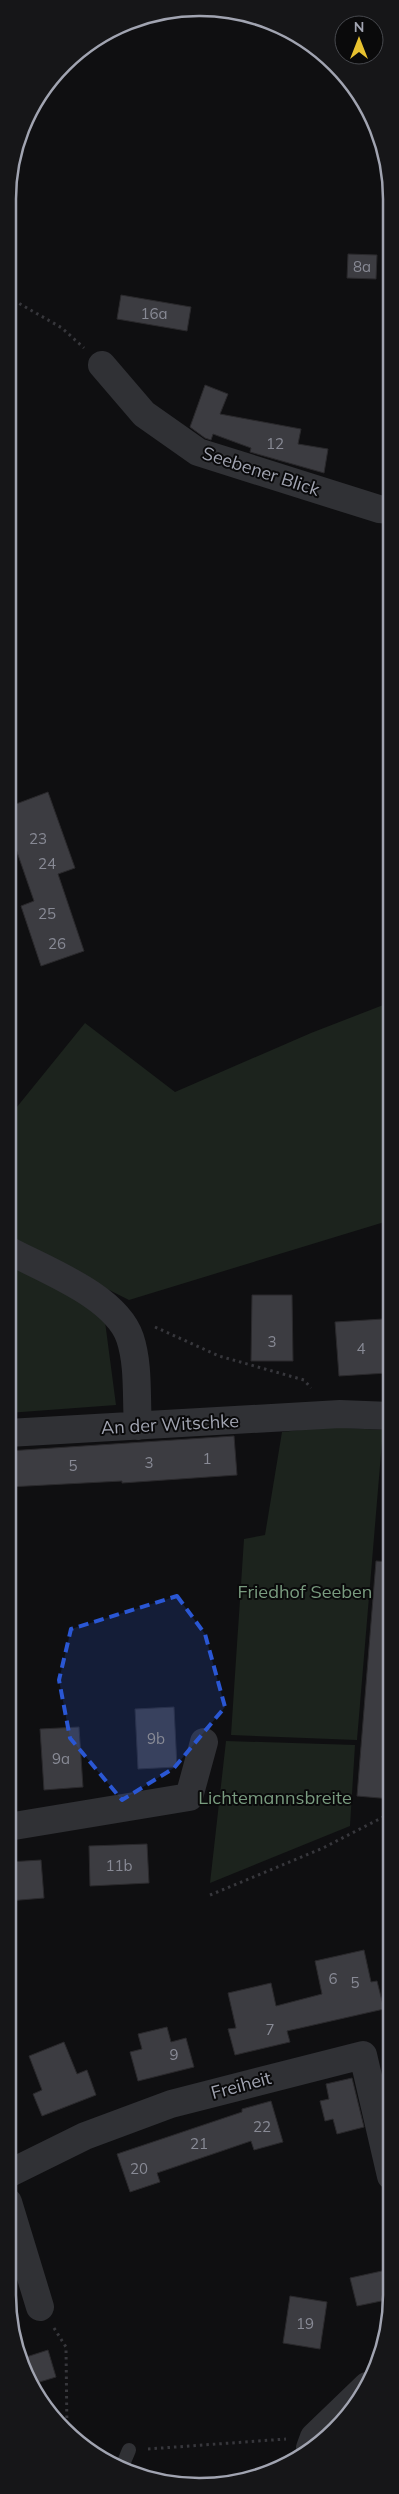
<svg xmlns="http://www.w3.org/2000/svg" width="399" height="2494" font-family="Mulish,sans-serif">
<rect width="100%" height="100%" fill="#0f0f11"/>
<path fill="#1c231d" d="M391,1002V1220L129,1300L8,1239V1118L85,1023L175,1092L311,1033Z
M8,1261L104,1314L116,1405L8,1413Z
M329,1427L383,1430L357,1740L231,1735L244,1539L265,1535L282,1432Z
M226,1741L355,1745L350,1826L210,1883Z"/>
<path fill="#3c3c41" stroke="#2a292c" d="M348,254L377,255L376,279L347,278Z
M121,295L191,307L187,331L117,319Z
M205,385L228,394L220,414L301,429L298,444L328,449L324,473L250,452L251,448L213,434L211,440L205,438L190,427Z
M48,792L75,868L58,874L84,951L41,966L21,906L34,901L8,826V807Z
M252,1295H292L293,1361H251Z
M383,1319L387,1373L339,1376L335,1322Z
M234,1436L237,1475L122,1483V1481L8,1487V1451Z
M376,1561L391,1562V1799L357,1796Z
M174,1707L177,1767L138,1769L135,1709Z
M79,1727L83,1787L44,1790L40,1729Z
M147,1844L149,1883L90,1886L89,1846Z
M41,1860L44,1898L8,1901V1862Z
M364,1950L371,1982L377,1981L384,2009L287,2031L290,2042L235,2055L228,2029L236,2028L228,1993L271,1983L276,2006L322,1994L315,1961Z
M167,2027L171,2042L186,2038L194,2067L138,2081L130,2052L142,2049L138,2034Z
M64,2042L77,2074L87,2070L96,2095L42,2116L33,2094L42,2090L29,2056Z
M391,2068V2107L383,2070Z
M352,2078L364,2127L337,2134L333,2119L325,2121L320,2101L329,2099L326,2084Z
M271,2101L283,2142L254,2150L251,2141L157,2173L160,2182L130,2192L117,2154L242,2112V2109Z
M391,2269V2299L357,2306L350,2278Z
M290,2296L327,2302L320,2349L283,2343Z
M48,2350L56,2377L33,2384L22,2368L20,2359Z"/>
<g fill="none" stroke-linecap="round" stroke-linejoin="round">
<path stroke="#37373c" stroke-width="3" stroke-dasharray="2.5 4" stroke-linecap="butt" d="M8,297L62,328L84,348
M155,1327L219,1356L304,1380L311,1388
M217,1796H238
M210,1895L323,1848L391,1813
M54,2328L66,2347L67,2433
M148,2449L286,2439
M95,2452H106"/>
<path stroke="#303135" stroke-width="14" d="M121,2469L129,2450"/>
<path stroke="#303135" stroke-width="28" d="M102,365L144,414L198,452L379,509L391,510
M8,1250C45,1270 116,1296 130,1338C139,1365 136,1398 138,1426
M8,1433L340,1414L391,1416
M8,1827L189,1797L204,1742
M8,2174L85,2136L171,2104L363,2055L391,2176
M8,2202L40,2307
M310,2448L314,2437L367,2386"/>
</g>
<path fill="#2a57d4" fill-opacity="0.2" stroke="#2a57d4" stroke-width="4" stroke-dasharray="10 6" stroke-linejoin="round" d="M177,1596L205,1634L225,1707L174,1768L122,1800L70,1738L59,1680L71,1629Z"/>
<g text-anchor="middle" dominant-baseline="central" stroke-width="4" stroke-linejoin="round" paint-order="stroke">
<g font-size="15" fill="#888a95">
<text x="362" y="266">8a</text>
<text x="154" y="313">16a</text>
<text x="275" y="443">12</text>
<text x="38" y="838">23</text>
<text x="47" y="863">24</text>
<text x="47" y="913">25</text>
<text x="57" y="943">26</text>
<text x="272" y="1341">3</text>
<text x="361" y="1348">4</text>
<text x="207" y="1458">1</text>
<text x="149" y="1462">3</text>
<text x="73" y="1465">5</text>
<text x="156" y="1738">9b</text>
<text x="61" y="1758">9a</text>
<text x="119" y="1865">11b</text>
<text x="333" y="1978">6</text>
<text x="355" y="1982">5</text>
<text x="270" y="2029">7</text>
<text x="174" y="2054">9</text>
<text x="262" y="2126">22</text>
<text x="199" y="2143">21</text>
<text x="139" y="2168">20</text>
<text x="305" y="2323">19</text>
</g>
<g font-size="18" fill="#a1a4b1" stroke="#0a0a0b">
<text transform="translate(261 471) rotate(18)">Seebener Blick</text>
<text transform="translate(170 1424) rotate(-3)">An der Witschke</text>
<text transform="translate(241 2085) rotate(-15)">Freiheit</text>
</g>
<g font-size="18" fill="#799b7f" stroke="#0a0a0b">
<text x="305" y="1591">Friedhof Seeben</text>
<text x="275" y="1797">Lichtemannsbreite</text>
</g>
</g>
<path d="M0 0H399V2494H0ZM199 16H200A183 183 0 0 1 383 199V2295A183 183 0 0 1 200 2478H199A183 183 0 0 1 16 2295V199A183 183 0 0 1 199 16Z" fill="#161618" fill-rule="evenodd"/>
<path fill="none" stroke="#a1a4b1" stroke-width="2.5" d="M199 16H200A183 183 0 0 1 383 199V2295A183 183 0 0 1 200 2478H199A183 183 0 0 1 16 2295V199A183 183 0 0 1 199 16Z"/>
<g transform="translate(359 40)"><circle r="24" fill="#0a0a0b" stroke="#46484d"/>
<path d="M0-4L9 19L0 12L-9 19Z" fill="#e8c230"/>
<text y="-8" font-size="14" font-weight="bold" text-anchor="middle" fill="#a1a4b1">N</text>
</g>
</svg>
